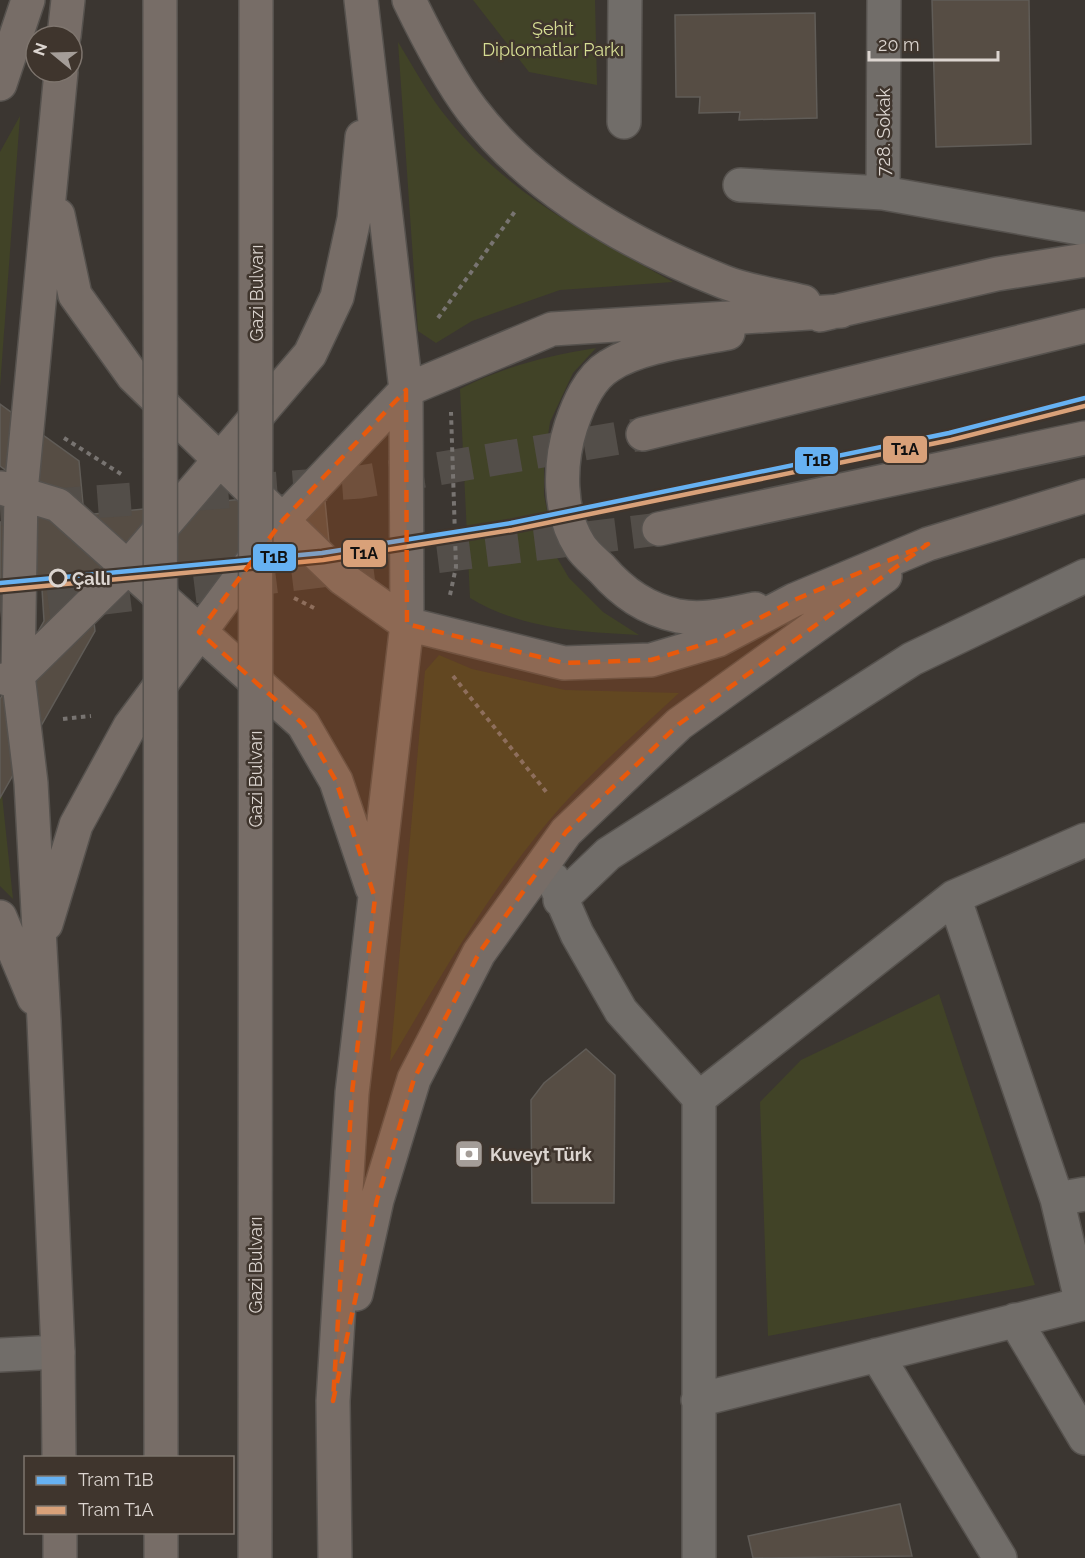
<svg xmlns="http://www.w3.org/2000/svg" width="1085" height="1558" font-family="Raleway,sans-serif">
<rect width="100%" height="100%" fill="#3b3631"/>
<path fill="#414327" d="M473,0H595L597,85L529,72Z
M398,42C414,68 429,96 448,119C510,196 589,235 673,282L560,290L472,321L436,343L418,331Z
M20,116L0,387V152Z
M596,348L573,373L550,422L544,462V495L556,556L569,578L603,612L639,635C581,632 521,629 470,598L460,389C506,366 546,356 596,348Z
M439,655L472,669L565,690L679,693C632,737 578,783 538,834C481,905 436,984 390,1062L425,671Z
M0,776L13,899L0,886Z
M939,994L1035,1285L768,1336L760,1102L801,1060Z"/>
<path fill="#564d44" stroke="#605c57" stroke-width="1.5" d="M932,0H1029L1031,144L936,147Z
M815,13L817,118L739,120L740,112L699,113L700,97H676L675,15Z
M0,404L79,461L84,515L324,491L331,562L90,585L95,631L0,798V699L44,621L42,589L0,593V522L34,519L32,489L0,466Z
M586,1049L615,1075L614,1203H532L531,1100L544,1083Z
M900,1504L912,1556L753,1558L748,1536Z"/>
<g fill="none" stroke-linecap="round" stroke-linejoin="round">
<path stroke="#534e49" stroke-width="33" stroke-dasharray="33 16" stroke-linecap="butt" d="M0,509L360,482L643,434
M0,611L659,529"/>
<g stroke="#56524e" stroke-width="36">
<path id="minor" d="M624,122L625,0
M740,185L883,193L1085,229
M883,193L884,0
M553,879L577,934L621,1011L699,1098
M560,900L608,854L912,659L1085,576
M1057,1199L1085,1194
M1015,1320L1085,1438
M0,1355L58,1352
M877,1355L1000,1558
M698,1400L1082,1304L1057,1199L954,897
M699,1558V1098L954,897L1085,840"/>
</g>
<g stroke="#56524e" stroke-width="36">
<path id="highway" d="M409,0C425,33 450,81 472,110C534,191 631,245 724,282C749,292 778,295 804,302
M64,36L68,0
M0,84L28,0
M58,215L75,295L133,376L342,578L407,624L564,663L651,660L718,640L794,600L928,544L1085,496
M820,315L997,274L1085,260
M728,333C693,340 639,346 609,366C589,378 578,405 571,426C559,463 558,512 580,546C585,554 595,562 602,569C623,593 646,609 678,616C704,621 729,614 755,609
M643,434L1085,326
M2,488L58,505L303,724L336,781L372,888
M659,529L1085,438
M7,679L18,675L128,567L310,354L337,297L354,219L362,137
M0,917L34,998
M46,924L76,825L130,726L283,520L406,390L552,329L841,311
M356,1294L377,1200L414,1079L479,953L566,832L679,724L885,576
M59,1458L58,1352L44,1021L31,783L18,675L21,492L61,72
M60,1532V1558
M161,1532V1558
M335,1558L333,1401L352,1093L407,624L406,390L361,0"/>
</g>
<path stroke="#787471" stroke-width="4" stroke-dasharray="4.5 4.5" stroke-linecap="butt" d="M438,318L516,210
M64,438L121,474
M450,595L456,567L451,412
M294,598L314,608
M453,676L548,794
M63,719L91,716"/>
<use href="#minor" stroke="#716d69" stroke-width="33"/>
<use href="#highway" stroke="#776d67" stroke-width="33"/>
<g stroke="#56524e" stroke-width="36" stroke-linecap="butt">
<path id="highway-bridge" d="M160,0L161,1458
M255,1558L256,0"/>
</g>
<use href="#highway-bridge" stroke="#776d67" stroke-width="33"/>
<g stroke="#3f352d" stroke-width="9">
<path id="tram-1" d="M0,583L322,553L511,523L949,433L1085,398"/>
</g>
<g stroke="#3f352d" stroke-width="9">
<path id="tram-2" d="M1,590L323,560L512,530L951,440L1085,406"/>
</g>
<use href="#tram-1" stroke="#66b1f2" stroke-width="4.5"/>
<use href="#tram-2" stroke="#d9a179" stroke-width="4.5"/>
</g>
<path fill="#e8590c" fill-opacity="0.2" stroke="#e8590c" stroke-width="4.5" stroke-dasharray="12 8" stroke-linejoin="round" d="M406,390L407,624L564,663L651,660L718,640L794,600L928,544L679,724L566,832L479,953L414,1079L377,1200L333,1401L352,1093L375,898L336,781L303,724L199,632L283,520Z"/>
<defs>
<g id="bank-square" transform="scale(1.5)"><rect x="-9" y="-9" width="18" height="18" rx="4" fill="#a49d98" stroke="#3f352d"/><path d="M-6-4H6V4H-6ZM0-2.3a2.3 2.3 0 1 0 0 4.6a2.3 2.3 0 1 0 0-4.6Z" fill="#fff"/></g>
</defs>
<g fill-rule="evenodd">
<use href="#bank-square" x="469" y="1154"/>
</g>
<circle fill="#3f352d" stroke="#dcd5d0" stroke-width="3" cx="58" cy="578" r="8"/>
<g text-anchor="middle" dominant-baseline="central" stroke-width="5" stroke-linejoin="round" paint-order="stroke">
<g font-size="18" fill="#d7de94" stroke="#3f352d">
<text x="553" y="28">Şehit<tspan x="553" dy="21">Diplomatlar Parkı</tspan></text>
</g>
<g font-size="18" fill="#dcd5d0" stroke="#3f352d">
<text transform="translate(883 132) rotate(-90)">728. Sokak</text>
<text transform="translate(256 293) rotate(-90)">Gazi Bulvarı</text>
<text transform="translate(255 779) rotate(-90)">Gazi Bulvarı</text>
<text transform="translate(255 1265) rotate(-90)">Gazi Bulvarı</text>
</g>
<g font-size="18" font-weight="bold" fill="#dcd5d0" stroke="#3f352d" text-anchor="start">
<text x="72" y="578">Çallı</text>
</g>
<g font-size="18" font-weight="bold" fill="#dcd5d0" stroke="#3f352d" text-anchor="start">
<text x="490" y="1154">Kuveyt Türk</text>
</g>
</g>
<g stroke="#3f352d" stroke-width="2">
<rect x="882" y="435" width="46" height="29" rx="6" fill="#d9a179"/>
<rect x="794" y="446" width="45" height="29" rx="6" fill="#66b1f2"/>
<rect x="342" y="539" width="45" height="29" rx="6" fill="#d9a179"/>
<rect x="252" y="543" width="45" height="29" rx="6" fill="#66b1f2"/>
</g>
<g font-size="16" text-anchor="middle" font-weight="bold" fill="#111">
<text x="905" y="455">T1A</text>
<text x="817" y="466">T1B</text>
<text x="364" y="559">T1A</text>
<text x="274" y="563">T1B</text>
</g>
<rect x="24" y="1456" width="210" height="78" fill="#3f352d" stroke="#7e756e" stroke-width="1.5"/>
<rect x="36" y="1476" width="30" height="9" fill="#66b1f2" stroke="#7e756e" stroke-width="1.5"/>
<text x="78" y="1486" font-size="18" fill="#dcd5d0">Tram T1B</text>
<rect x="36" y="1506" width="30" height="9" fill="#d9a179" stroke="#7e756e" stroke-width="1.5"/>
<text x="78" y="1516" font-size="18" fill="#dcd5d0">Tram T1A</text>
<g transform="translate(54 54) rotate(289)"><circle r="28" fill="#3f352d" stroke="#7e756e" stroke-width="1.5"/>
<path d="M0-4.5L10 22L0 15L-10 22Z" fill="#a49d98"/>
<text y="-9" font-size="16" font-weight="bold" text-anchor="middle" fill="#dcd5d0">N</text>
</g>
<path d="M869 51v9h129v-9" fill="none" stroke="#dcd5d0" stroke-width="3"/>
<text x="878" y="51" font-size="18" fill="#dcd5d0" stroke="#3f352d" stroke-width="4.5" paint-order="stroke">20 m</text>
</svg>
